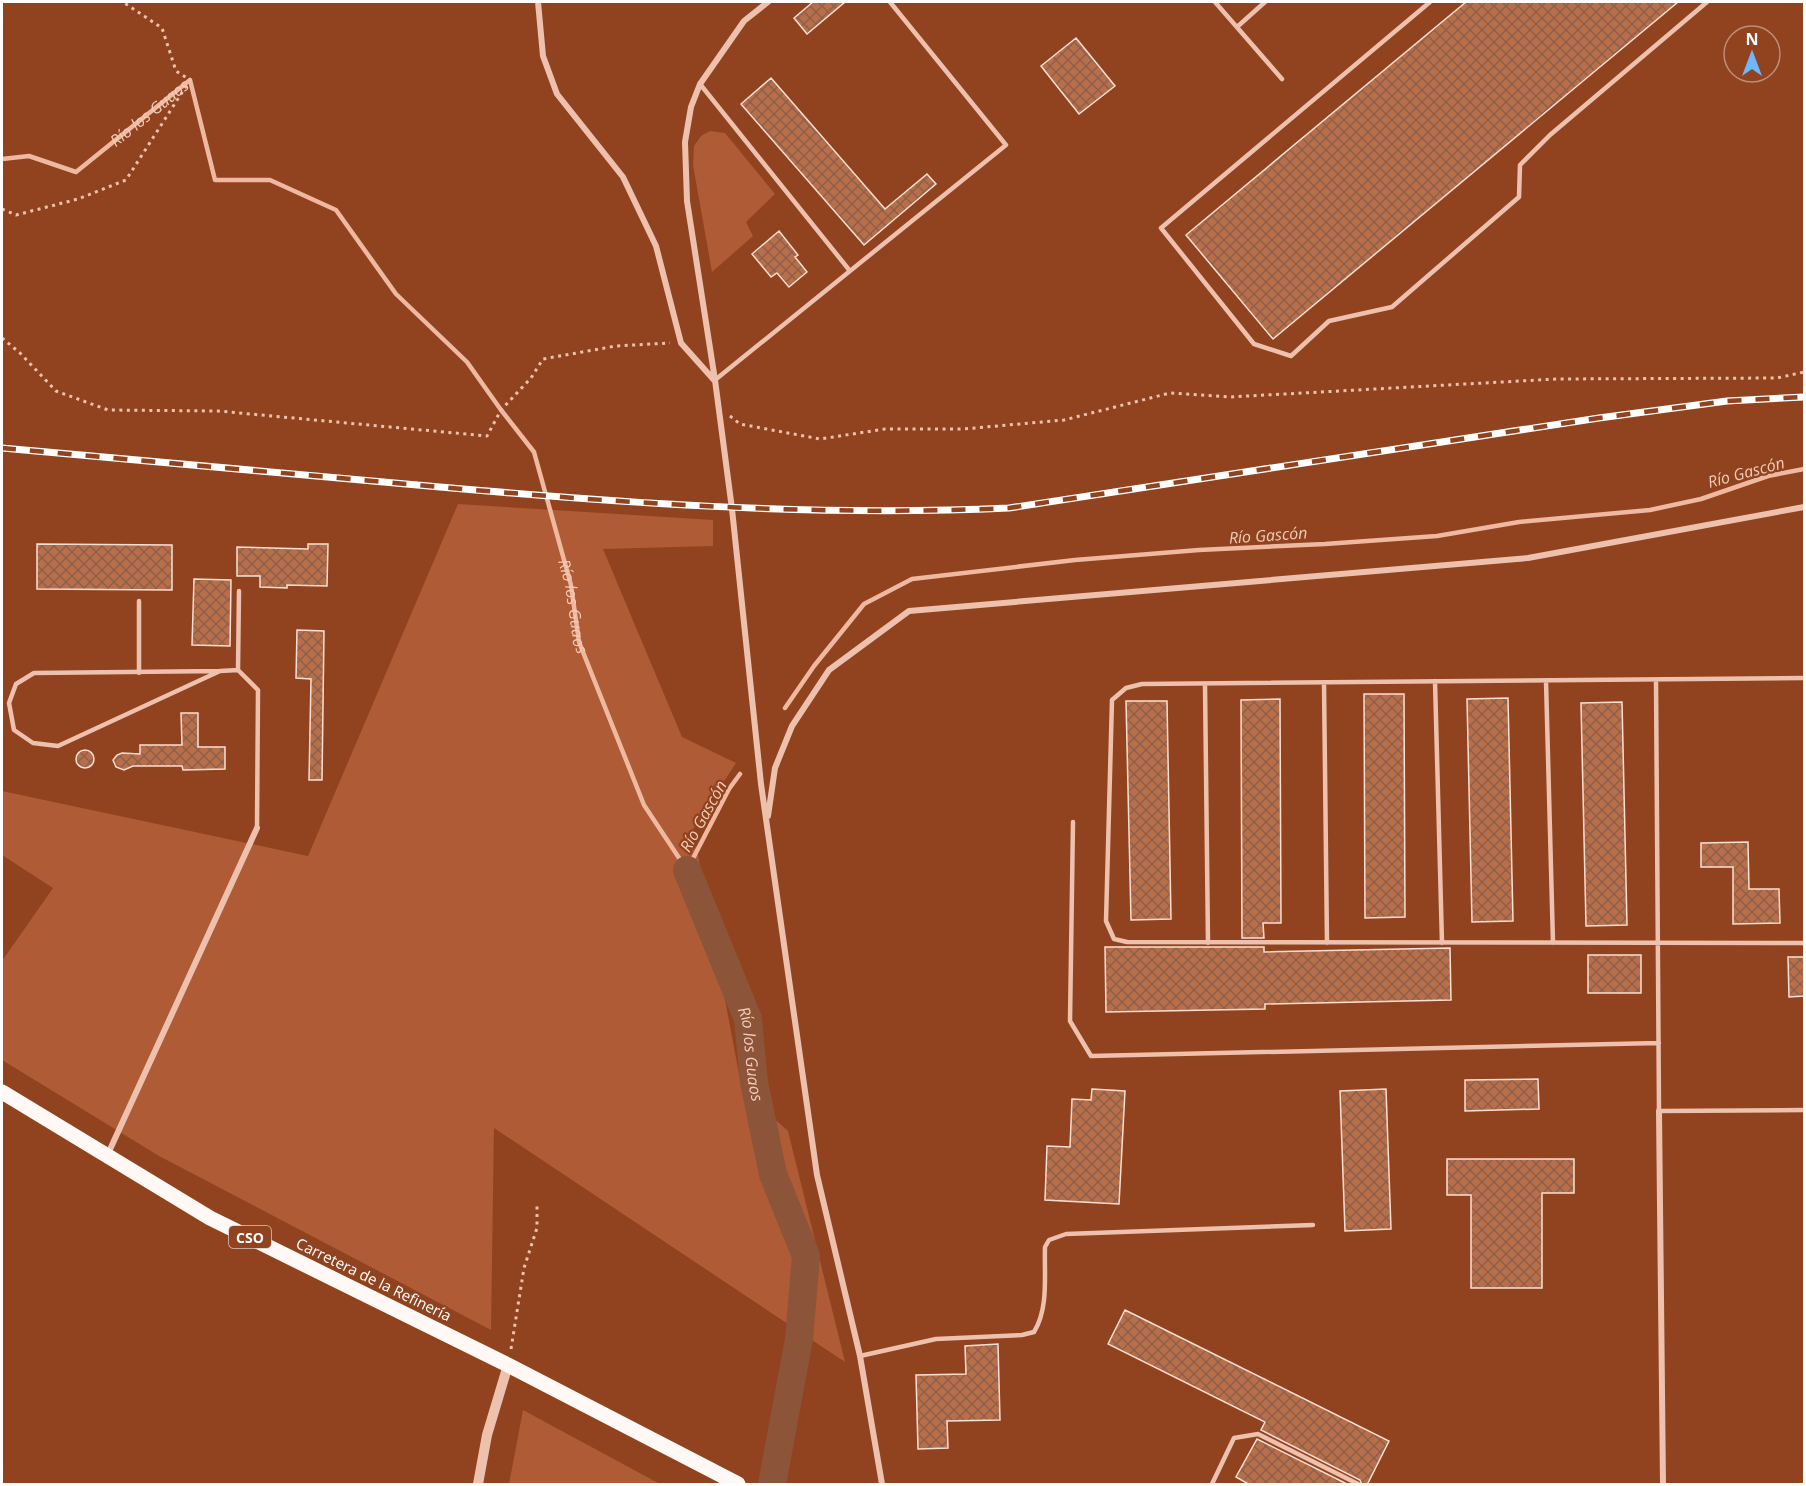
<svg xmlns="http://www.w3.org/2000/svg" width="1806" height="1486" font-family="'Open Sans',sans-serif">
<defs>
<pattern id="building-cross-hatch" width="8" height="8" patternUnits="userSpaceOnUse" patternTransform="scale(1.5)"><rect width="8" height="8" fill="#b96e4a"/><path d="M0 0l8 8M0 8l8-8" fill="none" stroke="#8d604b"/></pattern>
</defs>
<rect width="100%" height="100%" fill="#90431e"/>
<path fill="#af5b35" d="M710,131L725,133L775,194L746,222L753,236L712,272L693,165L694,146L701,136Z
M458,504L713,520V546L603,549L682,737L736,763L693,829L742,1090L788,1131L845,1362L494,1128L491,1330L159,1156L2,1060V961L53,888L2,855V791L308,856Z
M523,1410L660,1484H509Z"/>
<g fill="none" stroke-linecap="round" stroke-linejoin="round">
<g stroke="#efb8a1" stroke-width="4.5">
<path id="s1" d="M2,159L29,156L76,172L190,80L215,180H270L336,210L396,294L467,362L501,410L534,452L571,585L579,642L644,805L687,870L729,789L740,774"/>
<path d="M785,708L814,666L864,604L912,579L1075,560L1199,550L1325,544L1437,536L1519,522L1650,510L1701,499L1768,476L1804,469"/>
</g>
<path stroke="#8c5438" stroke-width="28" id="s2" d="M687,870L748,1019L754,1082L773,1174L806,1256L799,1339L772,1484"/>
</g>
<path fill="url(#building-cross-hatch)" stroke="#fadfd3" stroke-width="1.5" d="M813,2H845L807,34L794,18Z
M1466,2H1678L1273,339L1186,235Z
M1076,38L1115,86L1079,114L1041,66Z
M771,78L885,209L927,174L936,184L864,245L741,104Z
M779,231L798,255L795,257L807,272L789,287L777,273L771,277L752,254Z
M37,544L172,545V590L37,589Z
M308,544H328L327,586L287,585V588L260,587V576H237V547L308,549Z
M194,579L231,580L230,646L192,645Z
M297,630L324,631L322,780H309L311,679L296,678Z
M1364,694H1404L1405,917L1365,918Z
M1508,698L1513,921L1472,922L1467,699Z
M1280,699L1281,923H1263L1264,938H1242L1241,700Z
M1126,701H1167L1171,919L1131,920Z
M1622,702L1627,925L1586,926L1581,703Z
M181,713H198V747H225V769L183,770L182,766H133L124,770L116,767L113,760L117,755L122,753L140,754V745H182Z
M76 759a9 9 0 1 1 18 0a9 9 0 1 1-18 0Z
M1748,842L1749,889H1779L1780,923L1733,924V867H1701V843Z
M1105,947H1264V952L1450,948L1451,1000L1265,1004V1009L1106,1012Z
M1588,955H1641V993H1588Z
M1788,957H1804V996L1789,997Z
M1538,1079L1539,1109L1465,1111V1080Z
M1092,1089L1125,1091L1119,1204L1045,1200L1047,1146L1070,1147L1072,1099L1091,1100Z
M1386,1089L1391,1229L1345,1231L1340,1091Z
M1447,1159H1574V1193H1542V1288H1471V1195H1447Z
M1125,1310L1389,1441L1367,1485H1362L1360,1480L1261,1430L1265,1422L1108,1344Z
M998,1344L1000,1420L947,1421L948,1448L918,1449L916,1375L966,1374L965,1346Z
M1257,1439L1349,1485H1250L1236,1477Z"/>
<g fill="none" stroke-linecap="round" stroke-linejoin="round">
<path stroke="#edc1ad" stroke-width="3" stroke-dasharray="3 4.5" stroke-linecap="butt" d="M2,209L16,215L78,199L126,180L190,80L176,71L162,28L123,2
M2,338L20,353L56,391L108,410L218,411L487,436L501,410L531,378L543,359L616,346L670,343
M730,416L740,424L820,439L885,429H963L1064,420L1170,393L1230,397L1556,379L1777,378L1804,372
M511,1349L524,1268L537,1228V1206"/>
<path stroke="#edc1ad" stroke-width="4.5" d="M1215,2L1282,79
M1430,2L1161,228L1254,344L1291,356L1329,321L1392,307L1519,197L1520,165L1550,135L1707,2
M1237,27L1265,2
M700,84L850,271
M715,380L1006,145L890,2
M139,601V673
M238,670L239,591
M220,671L34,673L16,684L9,703L14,730L33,743L58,746L220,671L238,670L258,690L257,828
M1804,678L1142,684L1126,688L1112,700L1106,921L1114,939L1127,942L1804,943
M1656,680L1659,1111L1804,1110
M1435,681L1442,943
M1546,681L1553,943
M1324,683L1327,943
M1205,684L1208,943
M1073,822L1070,1021L1091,1056L1659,1043
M860,1356L936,1339L1022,1335L1034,1332C1049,1308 1044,1274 1045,1247L1049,1240L1066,1234L1313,1225
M1212,1484L1234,1438L1258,1434L1358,1484"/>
<path stroke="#edc1ad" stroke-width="6" d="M538,2L543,56L557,94L623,177L656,246L681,343L714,380
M768,2L744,21L700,84L691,107L685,142L687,201L715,380L732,509L761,784L817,1175L860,1356L882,1484
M768,816L775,768L792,726L829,670L909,611L1528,558L1804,507
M1659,1111L1663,1484
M107,1156L257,828"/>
<path stroke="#edc1ad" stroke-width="10" d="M478,1484L487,1435L508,1365"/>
<path stroke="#fff8f4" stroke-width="15" d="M2,1092L210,1218L508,1365L738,1484"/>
<g stroke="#fff" stroke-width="7">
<path id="rail" d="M2,448C136,460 271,472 406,484C607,502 807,517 1009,508L1599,418L1727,401L1804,397"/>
</g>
<use href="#rail" stroke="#90431e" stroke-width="4.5" stroke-dasharray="14" stroke-linecap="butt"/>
</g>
<g text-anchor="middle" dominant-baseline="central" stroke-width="4.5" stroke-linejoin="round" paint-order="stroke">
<rect fill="#90431e" stroke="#dec7bc" stroke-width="1.5" x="229" y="1226" width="42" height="22" rx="4.5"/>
<g font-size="14" font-weight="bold" fill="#fff">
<text x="250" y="1237">CSO</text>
</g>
<g font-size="15" fill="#fff" stroke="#90431e">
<text transform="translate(374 1279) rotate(26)">Carretera de la Refinería</text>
</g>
<g font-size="16" font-style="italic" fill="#f4cbb9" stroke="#90431e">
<text stroke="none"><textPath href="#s1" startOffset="171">Río los Guaos</textPath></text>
<text transform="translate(1746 472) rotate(-15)">Río Gascón</text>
<text transform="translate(1268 535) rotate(-4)">Río Gascón</text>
<text stroke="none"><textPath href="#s1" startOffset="927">Río los Guaos</textPath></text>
<text transform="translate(703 816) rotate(-61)">Río Gascón</text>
<text stroke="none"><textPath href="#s2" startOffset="196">Río los Guaos</textPath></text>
</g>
</g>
<rect width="1806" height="1486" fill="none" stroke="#ffffff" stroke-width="6"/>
<g transform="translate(1752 54)"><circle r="28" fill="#90431e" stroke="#bc8e78" stroke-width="1.5"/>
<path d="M0-4.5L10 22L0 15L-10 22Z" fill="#6cb8fc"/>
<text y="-9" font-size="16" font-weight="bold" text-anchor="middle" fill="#ffffff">N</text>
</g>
</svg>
